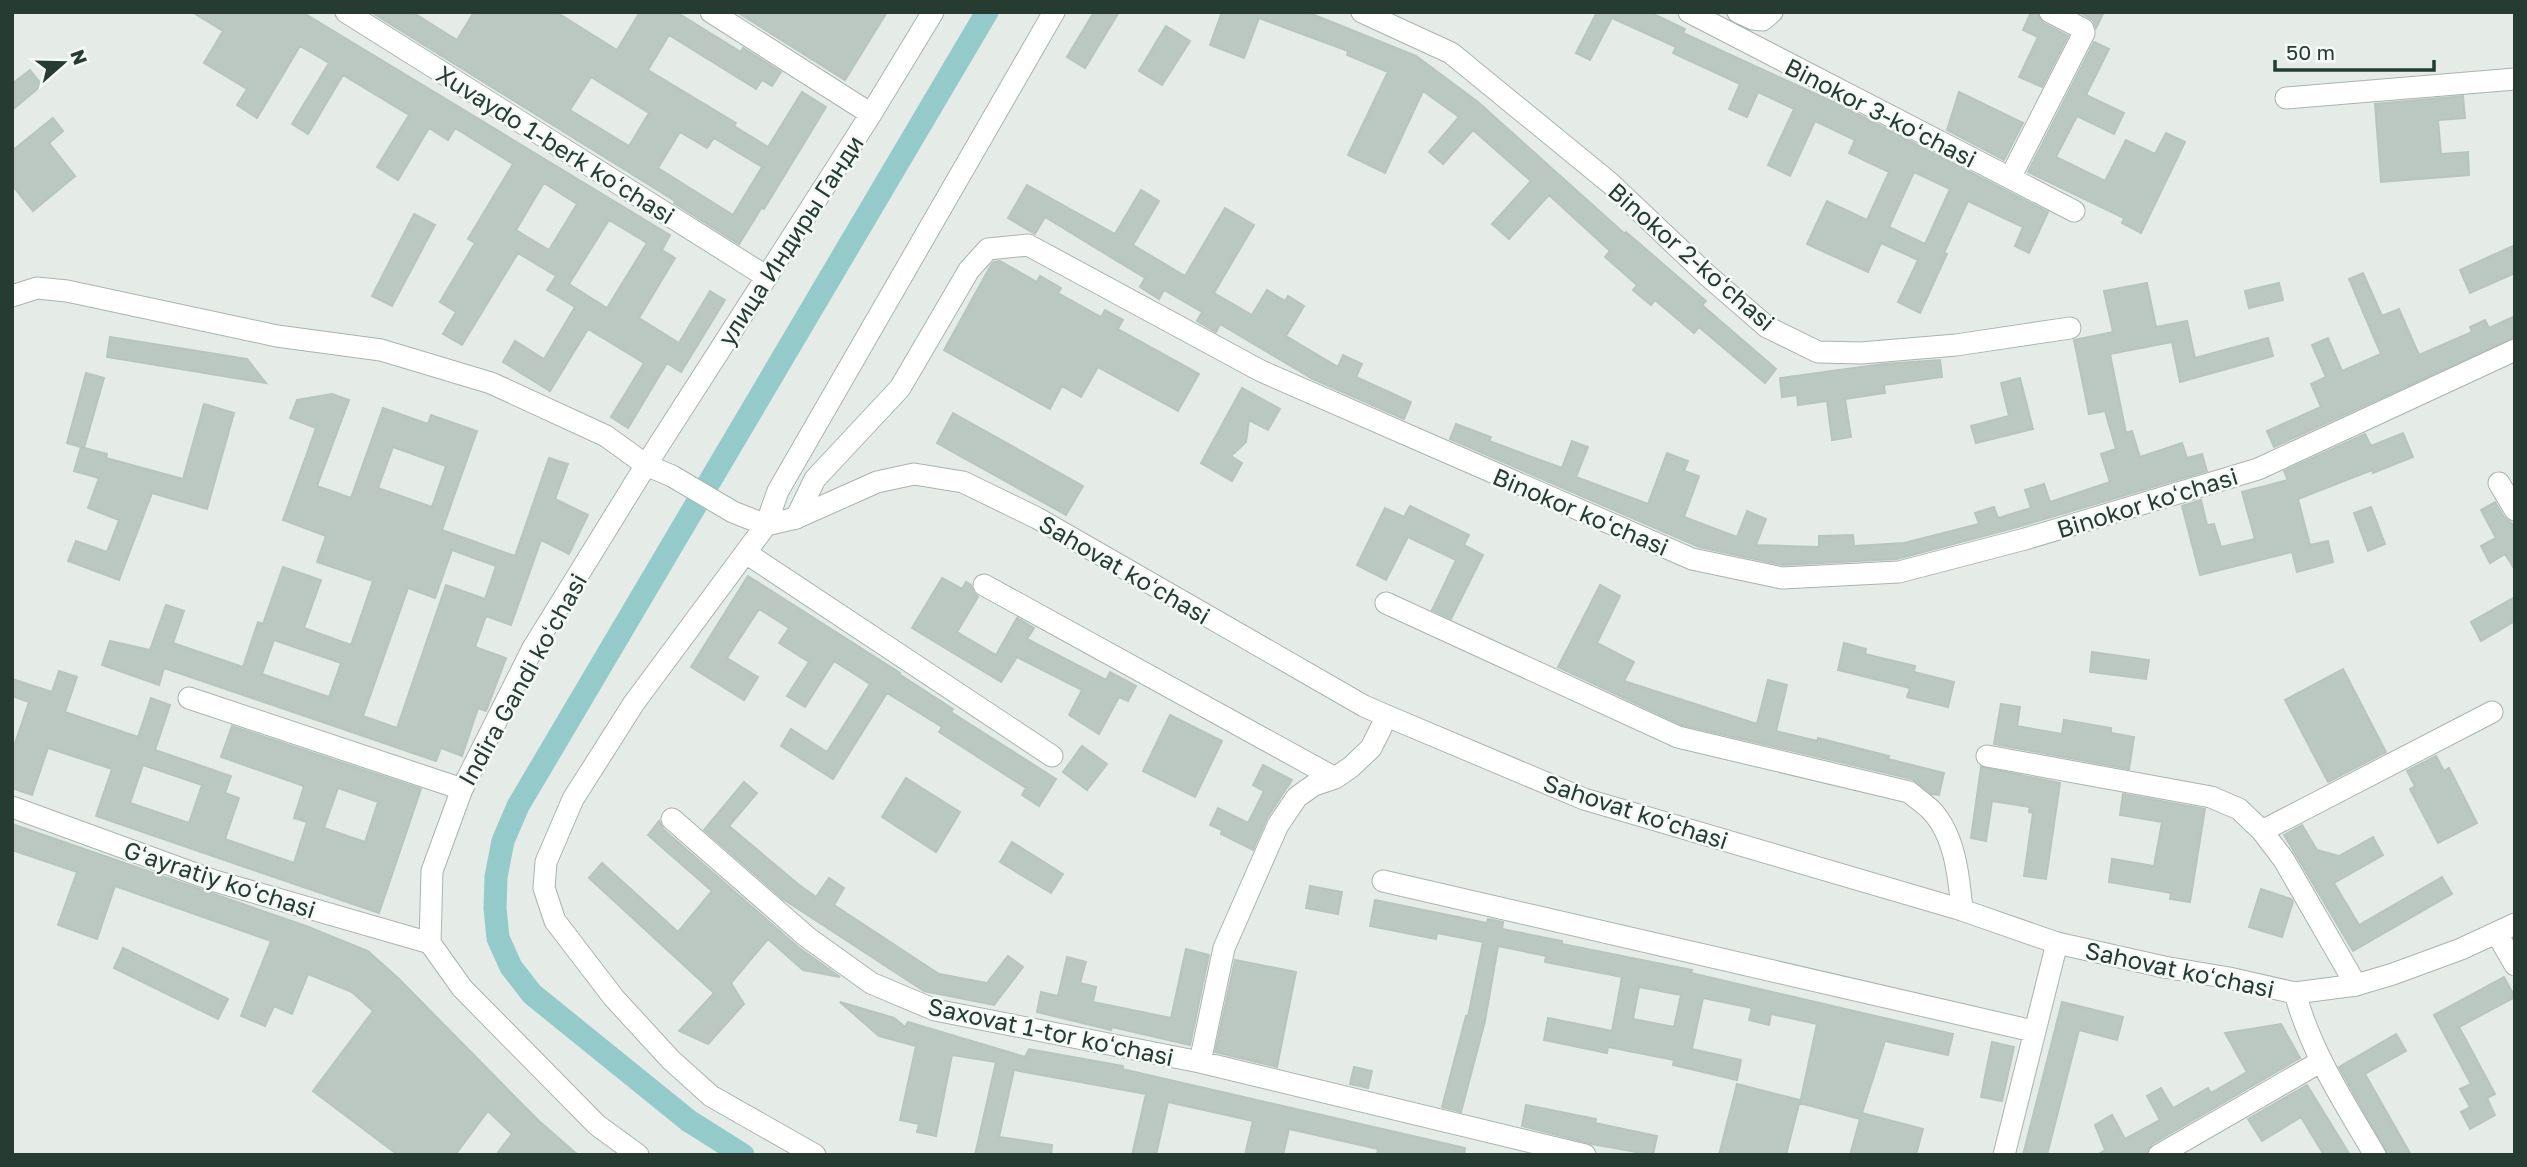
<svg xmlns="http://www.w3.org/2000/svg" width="2527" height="1167" font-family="'Golos Text',sans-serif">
<rect width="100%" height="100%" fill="#e5ece8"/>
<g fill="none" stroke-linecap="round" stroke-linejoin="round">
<path stroke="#94caca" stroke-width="23" d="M743,1155L689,1121L532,994L511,967L498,938L495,908L496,877L503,841L518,806L987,12"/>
</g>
<path fill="#bbc7c1" stroke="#b8c5be" stroke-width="2" fill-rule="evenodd" d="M192,12H302L670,235L662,250L675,258L639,318L679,343L710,291L725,300L681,372L667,363L628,428L611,417L644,363L588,329L550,391L503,362L515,341L544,359L575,307L547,290L556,276L518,253L462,345L443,334L456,312L440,302L475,243L468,239L513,164L455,128L448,140L429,128L398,180L377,167L409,115L343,75L308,134L292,124L329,63L300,46L257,118L237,105L247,89L204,63L223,31ZM544,183L577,204L549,250L516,230ZM609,220L647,243L607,308L569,284Z
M371,12H412L457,40L474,12H556L617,50L640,12H676L741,52L743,48L781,72L772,86L762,80L756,89L669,35L648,70L736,123L734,126L768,147L802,92L826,107L764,209L762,207L739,244L674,203L675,201ZM591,77L649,113L629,146L570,110ZM680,132L707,148L714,138L762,167L733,215L658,168Z
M737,12H887L845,80Z
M1094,12H1119L1085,68L1067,57Z
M1222,12H1307L1416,56L1478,102L1625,234L1626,232L1706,301L1702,305L1776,369L1765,383L1699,327L1694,333L1655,300L1651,305L1633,290L1637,285L1605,257L1610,251L1549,195L1509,239L1492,224L1531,181L1473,130L1443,164L1429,152L1459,117L1423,91L1385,173L1348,155L1388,72L1347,55L1348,51L1259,18L1244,58L1210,45Z
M1597,12H1649L1685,29L1683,33L1840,105L2048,212L2029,253L2015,246L2023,227L1968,201L1944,253L1947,254L1920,313L1898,302L1918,260L1881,243L1868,272L1807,244L1827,201L1867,220L1889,172L1849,153L1855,140L1815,121L1790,176L1768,165L1794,109L1758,92L1747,117L1729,109L1740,84L1673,53L1676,47L1612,18L1590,60L1576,53ZM1914,172L1950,189L1925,244L1889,227Z
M2031,12H2037L2043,23L2068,36L2042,87L2019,77L2038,37L2023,30Z
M2079,12H2104L2096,28L2093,20Z
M1166,26L1190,41L1162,85L1139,71Z
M2094,42L2109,49L2086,95L2124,113L2114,134L2077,116L2056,157L2105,181L2126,140L2155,154L2166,133L2185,142L2141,233L2122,223L2124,218L2028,172Z
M30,70L42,85L12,110V84Z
M1959,92L2023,123L2004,160L1947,130Z
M2463,96L2465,118L2438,120L2441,154L2468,152L2469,175L2381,182L2375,104Z
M53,118L63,131L49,143L75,176L33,211L12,185V151Z
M1027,185L1115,234L1141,190L1159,201L1133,245L1185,276L1225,208L1254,225L1214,293L1252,315L1267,290L1285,301L1288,296L1304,306L1286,336L1338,367L1343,355L1362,364L1356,377L1411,402L1404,419L1313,379L1220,324L1216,332L1197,321L1202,312L1164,290L1159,299L1140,287L1145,278L1045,217L1035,234L1008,218Z
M414,214L435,225L392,306L372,296Z
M2515,245V273L2470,293L2460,270Z
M1000,261L1037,282L1040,276L1061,288L1058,293L1101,317L1105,310L1123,320L1118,329L1199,374L1178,411L1098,367L1081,397L1062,386L1050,409L944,350L991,265L994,262Z
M2363,273L2382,316L2399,309L2419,355L2472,332L2470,327L2485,320L2489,328L2515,316V337L2274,447L2267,431L2321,407L2311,384L2326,377L2312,345L2328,338L2342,371L2381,354L2349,279Z
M2147,283L2156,327L2187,321L2195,358L2268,338L2273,356L2180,382L2172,342L2110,354L2126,433L2132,431L2140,457L2182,443L2187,458L2202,454L2207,471L2021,526L1897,559L1783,565L1699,547L1450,439L1456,424L1491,437L1489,441L1562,468L1572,441L1588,447L1576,477L1648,504L1667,453L1688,461L1684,471L1699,476L1684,517L1737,537L1747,511L1766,519L1756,545L1819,547V536L1853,535L1854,546L1904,543L1979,524L1975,513L1994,507L1998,518L2031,508L2025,490L2044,484L2050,502L2110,482L2101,454L2116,449L2105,411L2089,414L2074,340L2113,332L2104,291Z
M2279,283L2283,300L2249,308L2245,291Z
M110,337L247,359L266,383L107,357Z
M1940,360L1942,377L1884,385L1885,393L1845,399L1851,437L1832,440L1827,401L1798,405L1797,395L1782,397L1780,378L1883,364Z
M86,373L104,378L84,448L67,443Z
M2020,378L2033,429L1976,443L1971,426L2009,416L2001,383Z
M1242,388L1280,409L1268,430L1249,420L1246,442L1231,456L1242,463L1232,481L1201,463Z
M332,394L349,400L317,486L351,498L383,408L428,424L431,415L477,431L442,530L515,556L549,458L568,464L555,499L588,515L569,554L541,540L511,625L486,616L475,647L506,658L486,711L478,708L462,756L441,748L436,761L164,668L159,685L102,665L110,641L150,650L166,605L184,611L173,643L243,667L258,622L263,624L283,567L321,580L304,628L351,645L373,581L317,562L326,536L283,520L316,428L290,418L297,400ZM393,447L446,466L432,507L378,488ZM452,550L496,566L485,599L446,585L397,728L363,716L408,588L435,598ZM274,640L341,663L329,697L262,674Z
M204,404L234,413L207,509L152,493L119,580L68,561L76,541L107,552L119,520L88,508L99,478L74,471L81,447L107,454L106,458L183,479Z
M953,413L1083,486L1066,515L937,443Z
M2403,433L2413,457L2373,473L2372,470L2298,499L2310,545L2328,541L2333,562L2297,572L2292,552L2200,575L2182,506L2201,500L2207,525L2214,524L2221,547L2255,539L2242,492L2288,480L2284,471L2365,434L2371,446Z
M2495,502L2504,517L2515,526V570L2505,554L2490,563L2481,546L2496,538L2481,510Z
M1410,506L1469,535L1464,545L1483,555L1451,619L1432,610L1456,560L1408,537L1386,580L1357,565L1385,508L1404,517Z
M2371,507L2385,544L2368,551L2354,513Z
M748,576L900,673L899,674L953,709L951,712L1056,779L1039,806L1022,795L1026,788L939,732L942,727L887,693L833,779L781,746L791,729L827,752L870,684L834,661L805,707L787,696L809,662L779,643L789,628L759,609L727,658L758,677L744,700L691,667Z
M942,578L962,589L966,582L971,585L973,592L978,597L957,632L996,655L1017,618L1034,628L1027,639L1106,680L1110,672L1136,686L1128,701L1119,697L1099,734L1069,715L1082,690L1017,657L1001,682L912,628Z
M1600,585L1620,596L1597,643L1634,662L1624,681L1757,724L1768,680L1787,685L1776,731L1817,741L1818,738L1889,756L1888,759L1944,773L1939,795L1932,794L1912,779L1682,725L1558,667Z
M2515,597V621L2481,641L2471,622Z
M1844,643L1866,649L1865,654L1915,666L1914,672L1954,682L1948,707L1907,697L1910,688L1838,670Z
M2092,652L2149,660L2146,679L2090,672Z
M2343,669L2386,752L2328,782L2285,700Z
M59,671L77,677L65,712L138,737L151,698L170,705L155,750L231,776L225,793L239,798L225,839L294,863L307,822L294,818L304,786L221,757L232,726L421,789L379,913L96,816L112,769L48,748L32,795L12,788V752L29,702L12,696V679L52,692ZM143,765L202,785L189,823L130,803ZM338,788L378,802L365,842L324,828Z
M2001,704L2020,707L2017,726L2062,734L2064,720L2111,728V733L2134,737L2129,769L1994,744Z
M1170,715L1222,741L1195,797L1143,771Z
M1082,746L1107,764L1087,790L1063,772Z
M2436,756L2444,771L2449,768L2477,823L2438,843L2410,789L2415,786L2407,771Z
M1263,765L1292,780L1267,818L1253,850L1221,834L1222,830L1210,825L1218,808L1248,823L1264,791L1253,785Z
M1981,767L2060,783L2046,879L2024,876L2033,813L2029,812L2030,807L1992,801L1986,841L1971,838Z
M906,778L960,812L936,852L882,817Z
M744,782L757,793L729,826L798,884L816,897L829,878L844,888L834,905L939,974L987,983L1008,956L1023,967L994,1005L924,991L783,899L704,830Z
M2123,794L2205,809L2190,902L2170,899L2171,893L2109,882L2112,859L2154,866L2162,822L2120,815Z
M659,821L663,829L798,947L840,977L803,970L768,939L731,983L744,1004L708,1044L679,1031L714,993L589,878L602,863L678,932L712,891L648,835Z
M12,824L306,926L368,951L398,978L539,1121L578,1155H496L512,1134L488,1111L455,1155H398L313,1091L373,1011L352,992L308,974L292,1014L274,1006L265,1026L241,1016L271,941L115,886L97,939L58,925L77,872L12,850Z
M2302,825L2317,850L2339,856L2373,837L2383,855L2334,883L2359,925L2442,877L2452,894L2353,951L2284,835Z
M1012,842L1063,874L1051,893L1000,862Z
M1310,886L1342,892L1338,914L1306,908Z
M2261,889L2291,899L2293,902L2282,937L2249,927Z
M1375,900L1487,923L1488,919L1503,922L1502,929L1562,941V944L1692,970L1691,973L1953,1034L1948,1055L1885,1041L1862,1113L1923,1129L1916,1155H1850L1860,1119L1800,1103L1817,1024L1771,1014L1769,1025L1749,1020L1752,1008L1703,998L1692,1049L1741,1060L1737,1080L1673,1065L1674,1060L1608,1047L1607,1053L1544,1040L1548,1018L1612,1031L1622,977L1545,962L1546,956L1498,946L1485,1021L1461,1112L1442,1107L1466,1016L1468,1017L1483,942L1437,933L1436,939L1370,926ZM1639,987L1681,995L1674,1027L1633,1019Z
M123,948L228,999L218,1019L114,968Z
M1186,949L1209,955L1190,1045L1112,1027L1111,1030L1037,1012L1041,992L1058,996L1067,957L1086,962L1080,983L1096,987L1093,1002L1171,1018Z
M1235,960L1296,972L1277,1067L1215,1052Z
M2504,977L2515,997L2459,1027L2495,1094L2487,1098L2495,1115L2470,1129L2461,1112L2470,1107L2460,1089L2471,1084L2434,1015Z
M840,1002L894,1018L905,1027L908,1022L1025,1057L1029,1049L1123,1066L1122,1069L1465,1148L1464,1155H1377L1378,1149L1289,1129L1283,1155H1245L1253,1121L1168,1102L1156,1155H1132L1146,1094L1014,1070L999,1137L1052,1145L1051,1155H975L996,1062L952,1055L936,1136L917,1132L919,1124L900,1120L916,1046L879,1036Z
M2062,1002L2123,1017L2117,1040L2079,1030L2047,1155H2023Z
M2281,1024L2300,1058L2152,1144L2146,1155H2097L2105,1150L2095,1125L2112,1115L2125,1139L2160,1120L2147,1096L2161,1088L2173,1108L2208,1088L2211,1093L2247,1072L2225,1033Z
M2396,1034L2406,1051L2365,1074L2411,1155H2388L2339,1067Z
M1992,1042L2014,1047L2002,1101L1981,1097Z
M1354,1067L1372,1071L1368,1088L1350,1084Z
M1737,1084L1800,1100L1786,1155H1719Z
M2307,1085L2350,1155H2324L2301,1117L2262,1141L2248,1119Z
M1526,1105L1596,1119L1595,1123L1657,1136L1653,1155L1592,1144L1522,1126Z"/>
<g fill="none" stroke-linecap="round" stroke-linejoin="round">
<g stroke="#a8b4ae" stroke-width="23">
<path id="minor" d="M346,12L767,277
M711,12L871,114
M1362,12L1451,53L1610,183L1707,275L1767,327L1818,352L1861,353L1956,345L2070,328
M1689,12L2074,211
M1738,12L1753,19L1763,20L1772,12
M2286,98L2515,79
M2010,178L2084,33L2083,29L2050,12
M646,465L871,114L933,12
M2499,483L2515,510
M796,518L815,479L900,388L969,270L988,249L1028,245L1261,371L1692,559L1782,578L1899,572L2025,539L2258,469L2515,350
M746,553L1052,756
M984,585L1335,778
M1386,603L1678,737L1909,792C1916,798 1925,804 1931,810C1955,835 1959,877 1962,910
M189,698L462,789
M1987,756L2211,797L2239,809L2262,831L2284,860L2356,985
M12,807L215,881L430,943
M672,819L807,937L871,983L935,1010L1200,1062L1585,1155
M2262,831L2492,712
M1383,881L2033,1031
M2497,934L2515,965
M2295,993C2311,1052 2344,1102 2375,1155
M1200,1062L1224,948L1278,825L1297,797L1314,785L1335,778L1351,767L1371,748L1387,716
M815,1155L711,1096L671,1060L614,998L555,921L544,888L546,862L573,799L634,703L766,525L778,491L1054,12
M2004,1155L2057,943
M2159,1155L2320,1062"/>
</g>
<g stroke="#a8b4ae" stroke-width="23">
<path id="tertiary" d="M12,296L37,288L67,291L277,336L381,350L491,383L606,436L646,465L672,476L733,512L766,525L796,518L877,482L914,474L963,482L1037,518L1364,706L1387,716L1584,799L1962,910L2057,943L2164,967L2229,978L2295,993L2356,985L2393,974L2461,949L2515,924
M638,1155L597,1125L462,988L430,943L432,871L462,789L533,648L646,465"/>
</g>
<use href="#minor" stroke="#fff" stroke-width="21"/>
<use href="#tertiary" stroke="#fff" stroke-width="21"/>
</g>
<g text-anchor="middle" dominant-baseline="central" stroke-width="5" stroke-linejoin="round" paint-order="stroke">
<g font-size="24" fill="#263c33" stroke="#f5f9f7">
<text transform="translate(1881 112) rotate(27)">Binokor 3-koʻchasi</text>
<text transform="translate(556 144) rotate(32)">Xuvaydo 1-berk koʻchasi</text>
<text transform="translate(790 240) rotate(-57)">улица Индиры Ганди</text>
<text transform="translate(1692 256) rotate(41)">Binokor 2-koʻchasi</text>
<text transform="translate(2147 502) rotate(-17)">Binokor koʻchasi</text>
<text transform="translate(1581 511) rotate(23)">Binokor koʻchasi</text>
<text transform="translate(1125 569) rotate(30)">Sahovat koʻchasi</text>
<text transform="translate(522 679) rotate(-61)">Indira Gandi koʻchasi</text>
<text transform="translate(1636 811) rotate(18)">Sahovat koʻchasi</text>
<text transform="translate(220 879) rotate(18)">Gʻayratiy koʻchasi</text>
<text transform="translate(2180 969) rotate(12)">Sahovat koʻchasi</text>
<text transform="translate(1051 1031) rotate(12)">Saxovat 1-tor koʻchasi</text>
</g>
</g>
<rect width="2527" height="1167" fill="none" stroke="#263c33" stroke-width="28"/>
<g transform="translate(63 63) rotate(70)" stroke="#f5f9f7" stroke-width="5" paint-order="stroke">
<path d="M0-5L12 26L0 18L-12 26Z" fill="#263c33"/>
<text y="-10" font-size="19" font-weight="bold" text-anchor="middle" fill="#263c33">N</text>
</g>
<path d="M2275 60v10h159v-10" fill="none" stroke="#263c33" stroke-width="3.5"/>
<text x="2286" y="60" font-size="21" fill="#263c33" stroke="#f5f9f7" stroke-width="5" paint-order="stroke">50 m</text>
</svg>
